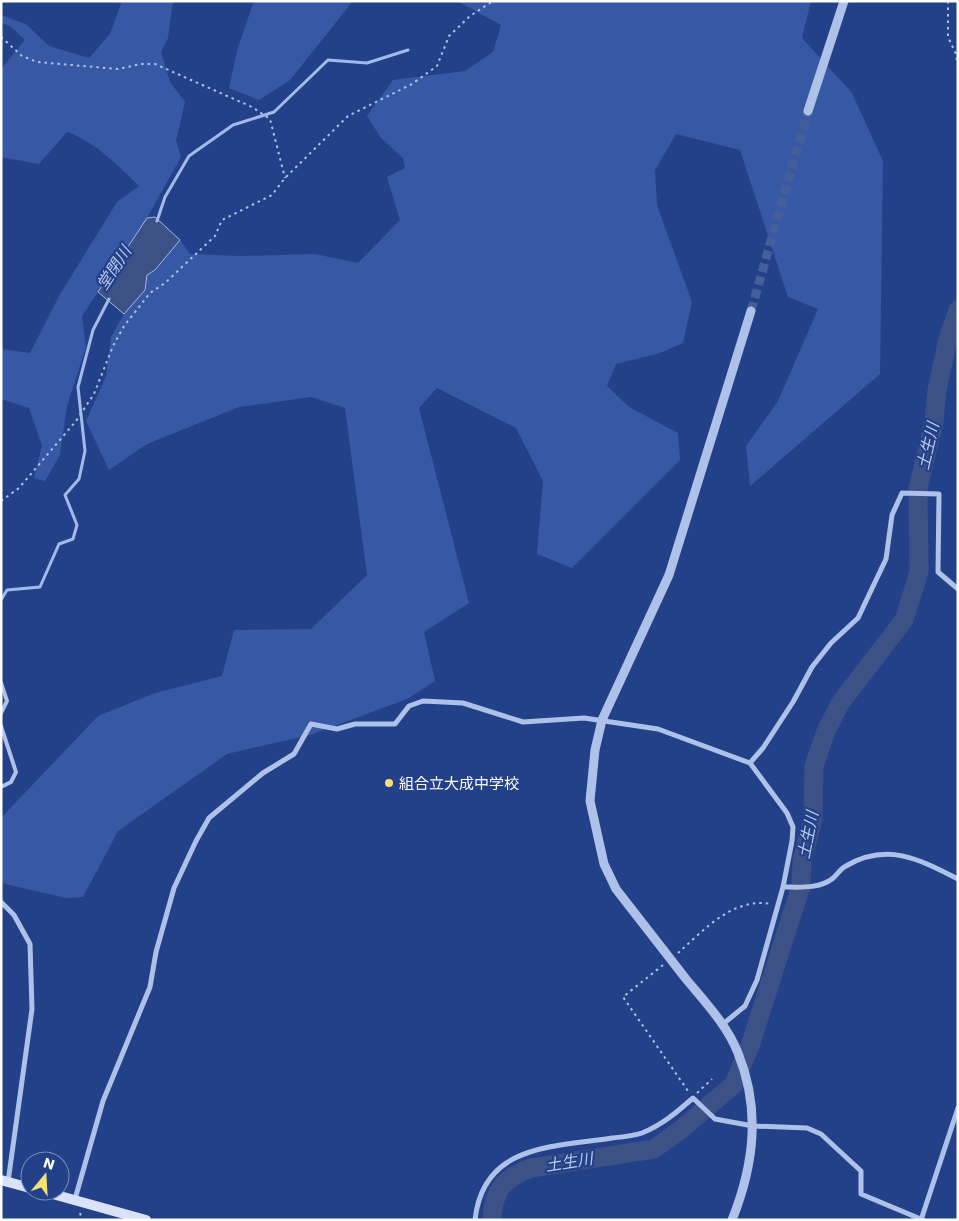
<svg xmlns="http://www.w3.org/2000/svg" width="959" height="1221" font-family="Poppins,'Noto Sans JP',sans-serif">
<rect width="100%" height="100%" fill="#234188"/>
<path fill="#3759a5" d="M122,1H173L168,38L161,52L170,82L185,102L176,141L181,157L147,218L82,316L86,347L67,406L60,455L45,481L34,478L42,446L29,408L1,399V349L30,353L59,296L117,202L139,186C119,166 94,141 67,132L39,164L1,157V69L25,40L10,26L1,23V15L26,24L49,46L89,58L110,34Z
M254,1H353L290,80L259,100L229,88L238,47Z
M457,1H811L802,38L852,93L883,161L880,374L750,486L746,446L778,401L818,309L788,297L740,150L676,134L655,170L657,205L692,302L683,343L660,353L616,364L607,386L629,407L678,433L680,460L572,568L537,554L543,481L516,428L437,388L419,408L469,603L424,632L435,681L407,699L310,735L227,754L118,831L83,897L66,898L1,883V818L98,716L155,693L222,676L234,630L311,629L367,575L345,408L311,397L239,407L147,444L109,470L86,421L106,376L111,337L124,314L145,290L146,275L155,270L180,240L190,254L240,256L315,254L358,263L400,220L387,177L405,168L403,158L381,138L367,116L393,80L465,71L493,52L501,25Z"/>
<path fill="#3c5185" stroke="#a2baea" d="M155,217L180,240L155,270L147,275L145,290L124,314L98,292L147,218Z"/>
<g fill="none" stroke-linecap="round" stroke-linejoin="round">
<path stroke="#a2baea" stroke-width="3" d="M157,221L165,197L189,156L233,125L274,112L328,60L367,63L408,50
M1,600L7,590L40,587L59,544L73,539L77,525L65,495L79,479L85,451L78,387L93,330L109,299"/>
<path stroke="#3c5185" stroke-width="19" d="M492,1220C493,1190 504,1178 531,1168L654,1149L683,1128L734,1084L750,1046L801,886L802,860L813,819L814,766L826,731L841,702L904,620L915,585L919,571L918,488L934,422L937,390L948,339L958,310"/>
<path stroke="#445e9a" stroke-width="9" stroke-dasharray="9 4.5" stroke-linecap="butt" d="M751,311L808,111"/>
<path stroke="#aec1e9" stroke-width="2" stroke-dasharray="2.5 4" stroke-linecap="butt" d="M948,1V37L956,54L958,66
M1,37L22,56L37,62L118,69L141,64H155L252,107L270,119L285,178
M1,501L19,488L76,421L94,394L113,346L124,326L150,293L165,283L215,236L222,220L272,195L285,178L348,116L412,84L437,66L449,36L470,16L493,1
M678,953C704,930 733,897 771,904
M663,965L623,997L688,1091
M697,1093L712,1079
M80,1213L82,1220"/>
<path stroke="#aec1e9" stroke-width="4" d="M1,683L7,701L1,713
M1,726L16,772L11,782L1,787"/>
<path stroke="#aec1e9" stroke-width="5" d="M750,763L763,748L793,702L812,667L831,643L858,618L886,559L892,515L902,493L939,494L938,572L958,589
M783,887C799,887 819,889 832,879C837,875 840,869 846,866C887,842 919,859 958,879
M1,902L14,915L30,944L32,1009L8,1182
M75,1199L103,1101L150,987L156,952L174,888L196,841L209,818L263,773L294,754L311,724L337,729L355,724H395L409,706L423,701L463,703L523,722L584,718L658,729L750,763L787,813L793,827L792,841L783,887L757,980L745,1006L723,1024
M475,1220C483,1144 553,1147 612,1138C622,1137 633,1136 642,1133C662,1125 677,1112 693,1098L715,1119L753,1126L807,1128L821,1134L861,1171V1194L923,1220
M921,1220L958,1108"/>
<path stroke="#aec1e9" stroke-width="9" d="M808,111L844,1
M732,1220C754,1165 761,1110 738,1053C727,1025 705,1002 686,979C663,949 639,919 616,889L604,864L590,801L595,750L602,720L669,575L751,311"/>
<path stroke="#d9e2f8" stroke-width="10" d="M1,1180L30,1188
M42,1191L146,1220"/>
</g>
<circle fill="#f5e171" stroke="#234188" stroke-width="2" cx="389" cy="783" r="5"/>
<g text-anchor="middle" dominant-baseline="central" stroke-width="4.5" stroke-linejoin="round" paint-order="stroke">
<g font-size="15" fill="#fff" stroke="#234188" text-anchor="start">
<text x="399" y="783">組合立大成中学校</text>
</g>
<g font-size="16" font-style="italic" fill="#bacbf1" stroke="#234188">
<text transform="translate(114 268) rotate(-57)">堂閉川</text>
<text transform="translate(928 446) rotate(-77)">土生川</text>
<text transform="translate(808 835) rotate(-79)">土生川</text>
<text transform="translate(569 1162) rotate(-9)">土生川</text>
</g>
</g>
<rect width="959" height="1221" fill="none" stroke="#ffffff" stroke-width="5"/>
<g transform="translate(45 1176) rotate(18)"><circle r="24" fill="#234188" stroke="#7b8db8"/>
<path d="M0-4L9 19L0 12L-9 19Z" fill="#f5e171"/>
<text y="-8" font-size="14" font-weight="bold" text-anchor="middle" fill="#ffffff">N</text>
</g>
</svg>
